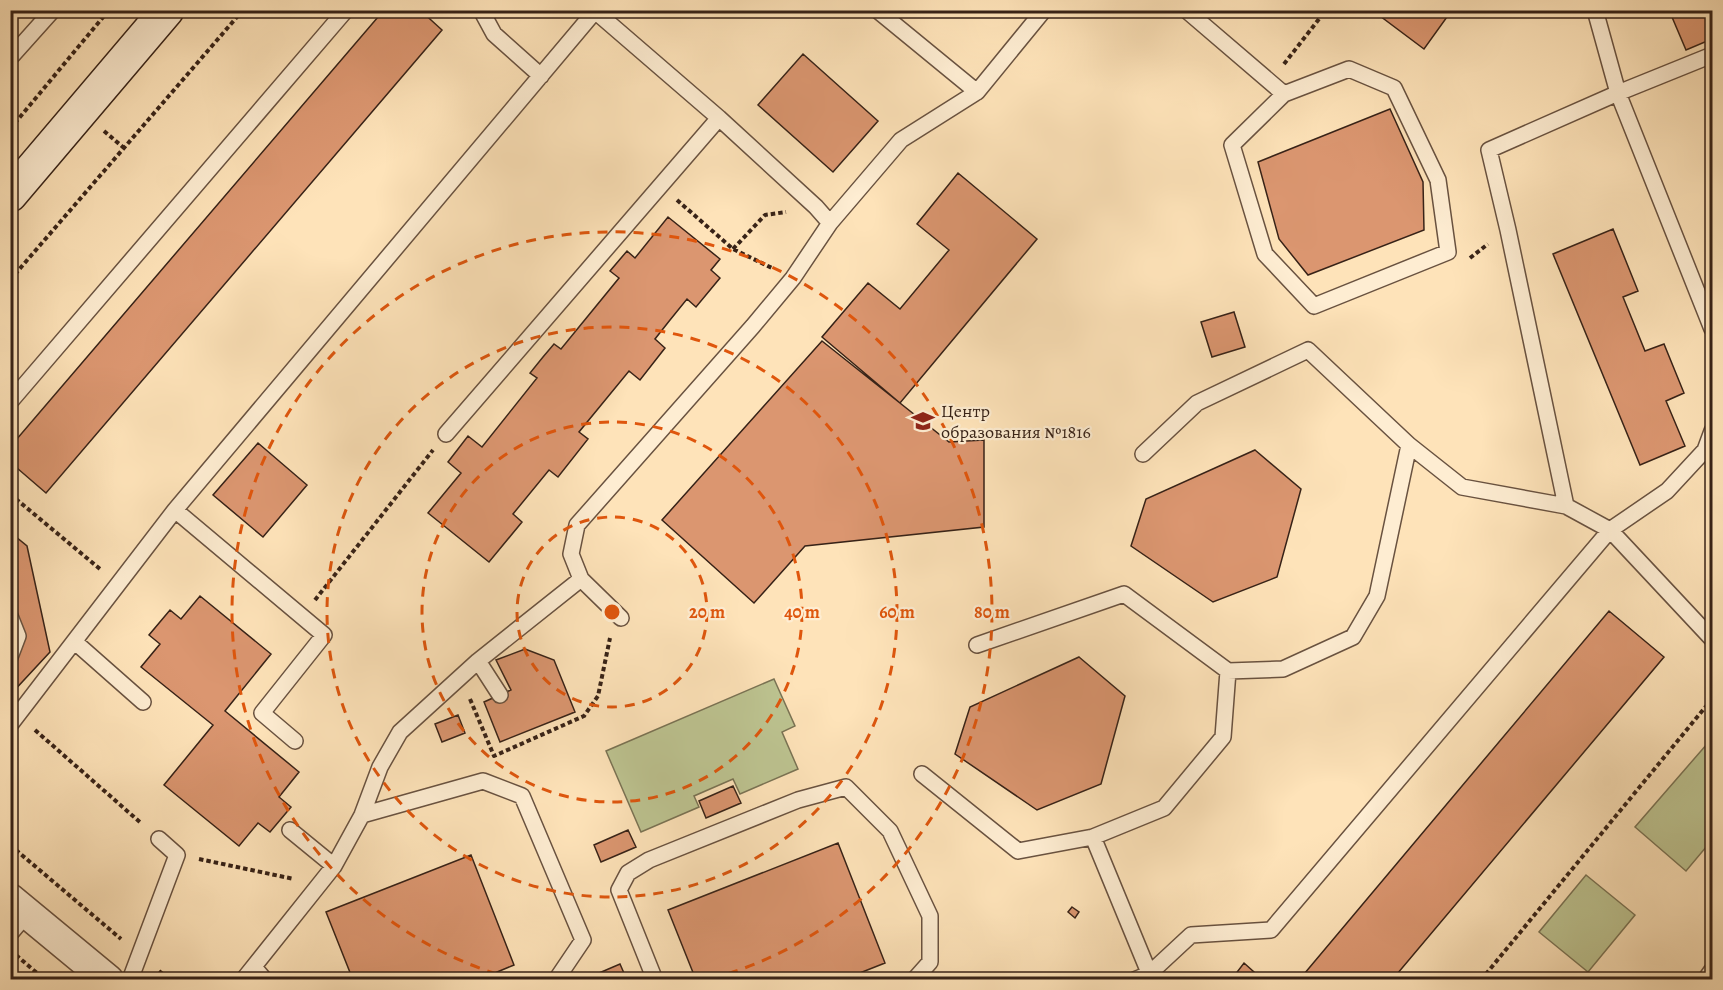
<svg xmlns="http://www.w3.org/2000/svg" width="1723" height="990" font-family="Alegreya,serif">
<rect width="100%" height="100%" fill="#fee3b9"/>
<filter id="stains"><feTurbulence type="fractalNoise" baseFrequency=".00333" numOctaves="4"/><feColorMatrix values="0 0 0 0 .2 0 0 0 0 .09 0 0 0 0 .02 0 0 0 .5 -.17"/></filter>
<radialGradient id="worn" r=".72"><stop offset=".6" stop-color="#630" stop-opacity="0"/><stop offset="1" stop-color="#630" stop-opacity=".3"/></radialGradient>
<path fill="#bdc491" stroke="#7a7354" stroke-width="1.5" d="M774,679L795,726L782,732L798,769L740,794L733,779L694,796L699,807L641,832L606,751Z
M1707,744L1712,748V840L1686,871L1635,827Z
M1586,875L1635,915L1588,972L1539,932Z"/>
<path fill="#db9670" stroke="#372217" stroke-width="1.5" d="M384,10H420L442,30L46,493L10,462V447Z
M1372,10H1452L1424,49Z
M1669,10H1712V39L1686,50Z
M803,54L878,121L833,172L758,105Z
M1390,109L1423,182L1424,230L1308,275L1279,239L1258,162Z
M958,173L1037,239L900,403L822,337L868,283L900,309L949,250L917,224Z
M668,217L720,259L711,270L720,278L696,307L687,299L670,320L655,339L665,348L640,380L629,371L579,432L588,439L558,477L549,470L513,514L522,522L489,562L428,513L461,473L448,462L468,436L482,447L537,378L530,373L543,357L554,344L561,349L619,278L610,271L627,251L635,258Z
M1613,229L1638,291L1623,297L1645,351L1664,344L1684,393L1666,401L1685,446L1640,465L1553,254Z
M1234,312L1245,347L1212,357L1201,322Z
M822,341L949,442L984,440V527L805,546L754,603L662,520Z
M258,443L307,485L263,537L213,495Z
M1255,450L1301,489L1277,577L1213,602L1131,546L1146,499Z
M10,532L27,546L50,652L10,695Z
M200,596L271,654L225,711L299,772L279,797L291,807L270,832L258,823L239,846L164,785L213,725L141,667L160,644L149,635L170,610L181,619Z
M1609,611L1664,657L1392,980H1299Z
M525,649L554,660L575,712L500,742L484,702L511,690L496,660Z
M1079,657L1125,696L1101,784L1037,810L955,754L970,707Z
M458,715L465,733L442,742L435,724Z
M733,786L741,803L706,818L699,801Z
M628,830L636,847L601,862L594,845Z
M838,843L885,963L842,980H696L668,910Z
M471,855L514,965L478,980H353L326,912Z
M1072,907L1079,912L1075,918L1068,912Z
M1244,963L1263,980H1231Z
M620,964L627,980L585,979Z"/>
<g fill="none" stroke-linecap="round" stroke-linejoin="round">
<g stroke="#695240" stroke-width="18">
<path id="lane" d="M481,10L494,34L541,76
M877,10L977,92
M1186,10L1284,94
M1595,10L1618,93L1712,329
M595,11L719,118L816,207L830,223
M1712,55L1618,93L1489,150L1508,230L1566,506L1610,530L1712,639
M10,58L53,10
M1349,69L1394,88L1438,180L1448,252L1314,306L1265,254L1232,145L1284,94Z
M10,402L346,10
M446,434L719,118
M1409,445L1462,487L1566,506
M175,510L324,635L262,713L295,741
M581,579L621,618
M10,616L18,636L10,657
M75,642L143,702
M977,645L1124,594L1228,671
M478,661L500,695
M10,725L175,510L596,10
M922,774L1018,851L1093,837L1164,808L1223,737L1228,671L1283,669L1353,637L1377,596L1409,445L1308,350L1197,403L1143,454
M362,815L483,781L522,796L583,940L556,980
M290,830L334,866
M1093,837L1152,980
M10,934L27,914
M254,967L265,980
M130,980L177,855L159,839
M243,980L334,866L362,815L380,767L400,732L478,661L581,579L571,554L577,525L753,326L793,278L830,223L901,140L977,92L1044,10
M655,980L619,890L628,873L649,860L798,800L846,787L890,831L930,916V962L914,980
M1134,980L1149,974L1191,935L1271,930L1610,530L1667,491L1705,450L1712,431
M1705,980L1712,970"/>
</g>
<g stroke="#695240" stroke-width="33">
<path id="street" d="M10,899L108,980"/>
</g>
<g stroke="#372217" stroke-width="36">
<path id="secondary" d="M10,195L167,10"/>
</g>
<path stroke="#372217" stroke-width="4" stroke-dasharray="4.5 3" stroke-linecap="butt" d="M1284,64L1326,10
M10,129L109,10
M104,131L124,148
M677,200L733,249L772,268
M733,249L765,215L786,212
M1470,258L1488,244
M10,280L243,10
M10,494L100,569
M315,600L433,450
M470,699L494,756L584,716L598,696L610,638
M35,730L142,824
M10,845L121,939
M199,859L294,879
M16,955L45,980
M159,971L170,980
M1481,980L1712,699"/>
<use href="#lane" stroke="#feedd2" stroke-width="15"/>
<use href="#street" stroke="#feedd2" stroke-width="30"/>
<use href="#secondary" stroke="#feedd2" stroke-width="33"/>
</g>
<g fill="none" stroke="#df560d" stroke-width="3" stroke-dasharray="10 8">
<circle cx="612" cy="612" r="95"/>
<circle cx="612" cy="612" r="190"/>
<circle cx="612" cy="612" r="285"/>
<path d="M514 979A380 380 0 1 1 710 979"/>
</g>
<defs>
<g id="school-bare" transform="scale(1.8)"><path d="M0-5L7-2L0 1L-7-2ZM-4 1L0 2.5L4 1V4Q0 6-4 4Z" fill="#8f2418" stroke="#feedd2" stroke-width="2.5" paint-order="stroke"/></g>
</defs>
<g fill-rule="evenodd">
<use href="#school-bare" x="923" y="421"/>
</g>
<g text-anchor="middle" dominant-baseline="central" stroke-width="4.5" stroke-linejoin="round" paint-order="stroke">
<g font-size="18" fill="#372217" stroke="#feedd2" text-anchor="start">
<text x="941" y="411">Центр<tspan x="941" dy="21">образования №1816</tspan></text>
</g>
</g>
<circle cx="612" cy="612" r="9" fill="#df560d" stroke="#feedd2" stroke-width="3"/>
<g font-size="18" text-anchor="middle" font-weight="bold" fill="#df560d" stroke="#feedd2" stroke-width="4.5" stroke-linejoin="round" paint-order="stroke">
<text x="707" y="618">20 m</text>
<text x="802" y="618">40 m</text>
<text x="897" y="618">60 m</text>
<text x="992" y="618">80 m</text>
</g>
<rect width="1723" height="990" fill="none" stroke="#fee3b9" stroke-width="36"/>
<rect x="12" y="12" width="1699" height="966" fill="none" stroke="#372217" stroke-width="3"/>
<rect x="18" y="18" width="1687" height="954" fill="none" stroke="#372217" stroke-width="1.5"/>
<rect width="100%" height="100%" filter="url(#stains)"/>
<rect width="100%" height="100%" fill="url(#worn)"/>
</svg>
